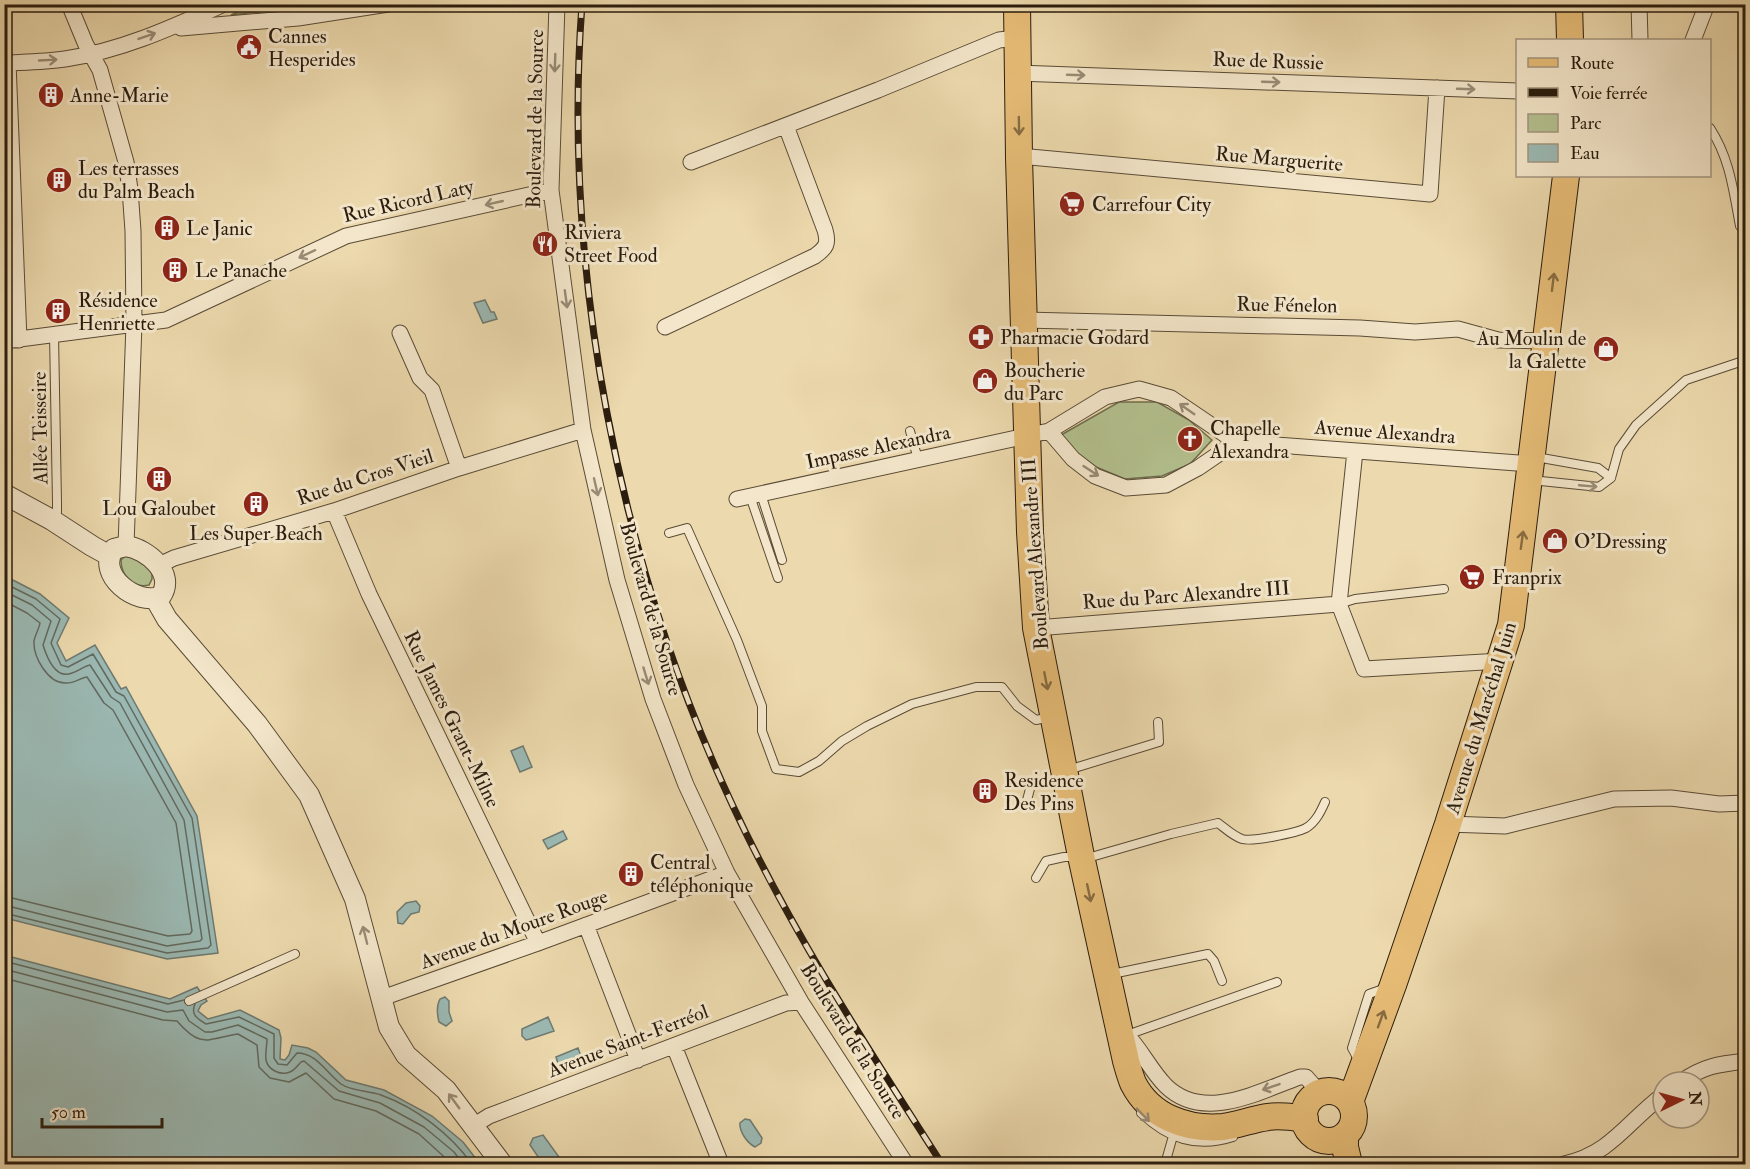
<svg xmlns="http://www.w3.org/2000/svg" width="1750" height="1169" font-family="'IM FELL Double Pica',serif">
<rect width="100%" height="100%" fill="#ecd9ad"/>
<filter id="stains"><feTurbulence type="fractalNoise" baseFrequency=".00333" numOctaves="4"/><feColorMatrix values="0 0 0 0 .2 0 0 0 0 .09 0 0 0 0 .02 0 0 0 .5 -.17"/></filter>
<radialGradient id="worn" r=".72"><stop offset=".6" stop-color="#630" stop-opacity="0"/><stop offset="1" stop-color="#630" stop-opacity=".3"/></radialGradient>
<path fill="#b3c08e" stroke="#6e6e4e" stroke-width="1.5" d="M253,5H290L291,8L231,15Z
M1119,402H1157L1189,420L1212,440L1190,464L1162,476L1125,479L1096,467L1078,454L1061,435Z
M125,556L141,560L152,571V579L149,585C133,589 121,575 121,560Z"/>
<path fill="#9bb9b3" stroke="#6e7a71" stroke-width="1.5" d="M485,300L491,312H494L497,319L483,323L474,303Z
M5,576L40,594L69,618L57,643L66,661L95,645L121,689L126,687L197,816L218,953L167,959L5,918Z
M523,746L532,767L520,772L511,751Z
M563,831L567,839L548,849L543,840Z
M416,901L420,906L419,912L411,914L403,924L398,923L397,912L406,903Z
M4,955L170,999L197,987L207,1001L201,1005L198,1011L208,1019L240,1010L279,1030L281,1038L280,1059L285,1060L289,1055L292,1045L308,1048L316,1052L346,1080L384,1090L432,1116L463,1142L480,1164H5Z
M445,997L449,1001V1012L452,1021L446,1026L439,1022C437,1014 436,1006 440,999Z
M548,1017L554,1031L530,1039L526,1040L522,1036V1029Z
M578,1048L582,1059L559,1067L556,1057Z
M745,1119L750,1120L762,1138L761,1143L755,1147C747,1143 739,1131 740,1123Z
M543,1135L564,1164H543L530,1145L533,1138Z"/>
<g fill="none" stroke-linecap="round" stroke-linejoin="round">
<path stroke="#626a60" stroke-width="1.5" d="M4,583L36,599L60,619L51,643L61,665L68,667L93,654L116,692L124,696L192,818L211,945L208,948L167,953L4,913
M4,591L32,605L51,621L43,645C47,658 56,680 72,673C79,671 84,666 90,665L111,697L120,703L184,820L202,939L200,941L167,946L4,905
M4,601L27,613L40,623C39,629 35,635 34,641C33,657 48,683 65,683C73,684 80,678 87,677L104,703L113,710L176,823L192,931L190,934L168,936L4,896
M4,961L168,1004L184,1000
M4,969L167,1012L183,1010L189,1021L205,1032H212L238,1025L267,1039C267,1046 265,1053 266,1060C268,1070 281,1076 290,1072C295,1070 298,1065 301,1062L304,1061L339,1091L380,1103L424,1127L454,1152L463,1164
M4,978L163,1020L177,1021C201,1049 207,1039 238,1034L257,1045L259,1067L270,1078L289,1082L306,1073L334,1099L376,1111L419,1134L452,1164
M195,1004C190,1015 198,1019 206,1024L239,1017L274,1034V1058L278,1064L287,1065L297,1053C317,1053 326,1073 341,1084C351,1091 369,1091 381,1095C417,1108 450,1134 472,1164"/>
<g stroke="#5a4b36" stroke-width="10">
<path id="service" d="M1710,128C1730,159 1733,189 1740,226
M910,431L918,459
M1611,478L1619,449L1636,425L1686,380L1746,360
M1531,480L1599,487L1611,478L1598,468L1536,457
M761,494L782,560
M750,496L778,578
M53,518L57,512V503L54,334
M669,533L687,528L737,640L762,706V731L776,769L799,772L819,761L842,741L867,726L912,704L976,687H1002L1017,706L1036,720L1051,717
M1339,604L1355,599L1444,589
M1068,770L1159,742L1158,722
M1026,804L1031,785L1061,778
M1036,878L1046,861L1064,857H1091L1171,834L1218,823C1226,829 1233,836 1242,839C1252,842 1296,833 1306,828C1316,822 1321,811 1325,802
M1112,974L1208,954L1214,961L1222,981
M189,1001L295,954
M1127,1035L1277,982
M1359,1061L1352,1048L1369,994L1386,988
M1141,1113C1167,1138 1196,1149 1233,1137
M1165,1164L1173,1136"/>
</g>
<g stroke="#5a4b36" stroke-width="17">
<path id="minor" d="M69,4L86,45L100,70L126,162L130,189L133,231L134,324L126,546
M557,4L551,190L583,430L617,580L653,699L686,785L727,873L801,1002L906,1164
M1639,4L1640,40
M181,28L298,18L388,4
M1693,40L1707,4
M8,62L19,340
M4,63C25,62 45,62 65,59C121,51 173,27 224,4
M1017,73L1518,91
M1019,158L1030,157L1430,194L1437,88
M691,162L878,90L999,40L1016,38
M1024,320L1360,328L1415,332L1458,329L1498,340L1547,341
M665,327L815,256C826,248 829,244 825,230L786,126
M400,333L420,378L432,390L459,468
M4,341L166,320L346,236L551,190
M1049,431L1073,459L1095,476L1126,488L1166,485L1198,468L1236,442
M737,499L1049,431L1105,397L1139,389L1171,398L1236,442L1531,464
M334,511L369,594L538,943
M159,565L174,558L334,511L459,468L583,430
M1339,604L1364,669L1501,661
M1036,628L1339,604L1355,451
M1448,824L1505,826L1614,799L1671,798L1719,804L1746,803
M586,925L638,1060
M382,998L538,943L727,873
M1120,1037L1127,1035C1142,1051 1151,1071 1166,1086C1204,1123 1259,1091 1300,1077H1306L1320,1093
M674,1046L721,1164
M1681,1082C1703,1066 1719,1064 1746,1061
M473,1126L489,1116L786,1003L801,1002
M1564,1164C1611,1154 1627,1122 1663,1095"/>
</g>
<g stroke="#5a4b36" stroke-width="22">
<path id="tertiary" d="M4,494L52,520L92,546L110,556
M126,546C147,549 176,573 161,596C137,607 95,574 114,549Z
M155,598L167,619L257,724L309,795L355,899L389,1027L406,1055L446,1090L502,1164"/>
</g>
<g stroke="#2a1c0e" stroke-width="28">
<path id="primary" d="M1017,4L1019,158L1030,532L1036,628L1081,856L1126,1061C1128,1068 1130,1076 1133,1083C1150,1117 1187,1130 1223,1127C1238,1125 1253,1119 1268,1117C1280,1115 1292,1117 1305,1119
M1569,4L1570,40
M1304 1116a25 25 0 1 1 50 0a25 25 0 1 1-50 0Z
M1350,1102L1393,985L1448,824L1511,625L1566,176
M1345,1136V1147L1349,1164"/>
</g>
<use href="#service" stroke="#f3e6ca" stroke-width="8"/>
<use href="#minor" stroke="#f3e6ca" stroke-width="15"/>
<use href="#tertiary" stroke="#f3e6ca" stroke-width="20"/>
<use href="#primary" stroke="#e6bc76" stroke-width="26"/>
<g stroke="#2a1c0e" stroke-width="7">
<path id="rail" d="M582,4C562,271 619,563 732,804C791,931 867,1047 942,1164"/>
</g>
<use href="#rail" stroke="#f3e6ca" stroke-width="4.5" stroke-dasharray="14" stroke-linecap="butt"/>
</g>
<defs><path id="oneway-shaft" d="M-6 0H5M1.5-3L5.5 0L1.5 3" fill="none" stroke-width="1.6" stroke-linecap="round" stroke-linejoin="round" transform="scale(1.5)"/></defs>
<g stroke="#998b75">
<use href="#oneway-shaft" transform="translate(147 36) rotate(-19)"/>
<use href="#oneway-shaft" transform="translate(48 60) rotate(-3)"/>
<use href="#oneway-shaft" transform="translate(555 63) rotate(92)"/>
<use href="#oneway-shaft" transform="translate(1076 75) rotate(2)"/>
<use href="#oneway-shaft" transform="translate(1271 82) rotate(2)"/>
<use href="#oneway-shaft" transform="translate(1466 89) rotate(2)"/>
<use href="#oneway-shaft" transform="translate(494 203) rotate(167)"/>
<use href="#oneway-shaft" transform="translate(307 254) rotate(155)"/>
<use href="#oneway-shaft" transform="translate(566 299) rotate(82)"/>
<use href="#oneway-shaft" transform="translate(1187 409) rotate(-145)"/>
<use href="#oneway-shaft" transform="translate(1091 471) rotate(33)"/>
<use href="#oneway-shaft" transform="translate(1588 486) rotate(5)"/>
<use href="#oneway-shaft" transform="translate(596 487) rotate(77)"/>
<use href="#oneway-shaft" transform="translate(646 676) rotate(73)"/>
<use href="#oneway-shaft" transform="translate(365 935) rotate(-104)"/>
<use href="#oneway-shaft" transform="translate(1271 1087) rotate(161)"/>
<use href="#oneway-shaft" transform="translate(454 1101) rotate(-126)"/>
<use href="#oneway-shaft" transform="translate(1143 1115) rotate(46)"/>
</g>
<g stroke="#886c42">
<use href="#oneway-shaft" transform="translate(1019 126) rotate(89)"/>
<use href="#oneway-shaft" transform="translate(1553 282) rotate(-83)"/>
<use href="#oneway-shaft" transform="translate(1522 540) rotate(-82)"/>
<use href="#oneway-shaft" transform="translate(1046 681) rotate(79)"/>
<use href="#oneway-shaft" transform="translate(1089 893) rotate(78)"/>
<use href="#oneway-shaft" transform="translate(1381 1019) rotate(-70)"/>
</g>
<defs>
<g id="civic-disc" transform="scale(1.35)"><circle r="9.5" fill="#8f2418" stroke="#f3e6ca"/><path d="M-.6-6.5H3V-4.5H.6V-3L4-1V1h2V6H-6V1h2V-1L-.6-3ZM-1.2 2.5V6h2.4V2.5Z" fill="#fff"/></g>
<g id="building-disc" transform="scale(1.35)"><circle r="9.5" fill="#8f2418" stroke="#f3e6ca"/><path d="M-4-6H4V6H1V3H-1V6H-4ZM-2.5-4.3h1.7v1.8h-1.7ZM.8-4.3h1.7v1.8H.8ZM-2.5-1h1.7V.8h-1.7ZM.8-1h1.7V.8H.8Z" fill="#fff"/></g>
<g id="supermarket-disc" transform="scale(1.35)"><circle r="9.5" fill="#8f2418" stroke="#f3e6ca"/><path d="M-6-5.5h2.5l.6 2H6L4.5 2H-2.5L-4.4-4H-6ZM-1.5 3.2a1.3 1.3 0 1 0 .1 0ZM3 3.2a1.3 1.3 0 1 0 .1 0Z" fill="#fff"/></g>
<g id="restaurant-disc" transform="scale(1.35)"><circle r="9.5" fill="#8f2418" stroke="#f3e6ca"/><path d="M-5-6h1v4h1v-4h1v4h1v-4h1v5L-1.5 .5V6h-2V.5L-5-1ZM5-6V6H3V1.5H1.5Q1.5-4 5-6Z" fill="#fff"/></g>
<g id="pharmacy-disc" transform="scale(1.35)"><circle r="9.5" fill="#8f2418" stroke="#f3e6ca"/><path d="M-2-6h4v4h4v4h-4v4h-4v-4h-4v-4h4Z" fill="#fff"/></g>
<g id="shop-disc" transform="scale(1.35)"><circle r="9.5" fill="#8f2418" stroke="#f3e6ca"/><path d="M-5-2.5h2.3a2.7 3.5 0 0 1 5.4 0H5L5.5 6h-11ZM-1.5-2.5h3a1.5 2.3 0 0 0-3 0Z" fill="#fff"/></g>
<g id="church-disc" transform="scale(1.35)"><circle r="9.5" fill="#8f2418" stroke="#f3e6ca"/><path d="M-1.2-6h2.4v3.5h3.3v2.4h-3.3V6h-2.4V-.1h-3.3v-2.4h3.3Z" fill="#fff"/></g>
</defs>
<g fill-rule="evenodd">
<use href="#civic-disc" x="249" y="47"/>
<use href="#building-disc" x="51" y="95"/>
<use href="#building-disc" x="59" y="180"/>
<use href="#supermarket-disc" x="1072" y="204"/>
<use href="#building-disc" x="167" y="228"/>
<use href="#restaurant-disc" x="545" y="244"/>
<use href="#building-disc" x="175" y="270"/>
<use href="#building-disc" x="58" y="311"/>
<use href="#pharmacy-disc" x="981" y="337"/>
<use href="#shop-disc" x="1606" y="349"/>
<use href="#shop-disc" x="985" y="381"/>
<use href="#church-disc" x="1190" y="439"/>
<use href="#building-disc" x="159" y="479"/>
<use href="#building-disc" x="256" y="504"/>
<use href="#shop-disc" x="1555" y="541"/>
<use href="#supermarket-disc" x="1472" y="577"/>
<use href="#building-disc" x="985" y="791"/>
<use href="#building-disc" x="631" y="874"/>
</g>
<g text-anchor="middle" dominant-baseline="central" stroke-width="6" stroke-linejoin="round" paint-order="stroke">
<g font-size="20" fill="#2a1c0e" stroke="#f3e6ca" text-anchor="start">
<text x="268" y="36">Cannes<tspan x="268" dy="23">Hesperides</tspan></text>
<text x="70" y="95">Anne-Marie</text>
<text x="78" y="168">Les terrasses<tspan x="78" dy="23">du Palm Beach</tspan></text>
<text x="1092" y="204">Carrefour City</text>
<text x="186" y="228">Le Janic</text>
<text x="564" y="232">Riviera<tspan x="564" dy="23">Street Food</tspan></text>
<text x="195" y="270">Le Panache</text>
<text x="78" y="300">Résidence<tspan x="78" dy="23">Henriette</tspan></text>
<text x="1000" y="337">Pharmacie Godard</text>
<text x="1586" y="338" text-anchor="end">Au Moulin de<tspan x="1586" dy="23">la Galette</tspan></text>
<text x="1004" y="370">Boucherie<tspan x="1004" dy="23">du Parc</tspan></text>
<text x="1210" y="428">Chapelle<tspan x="1210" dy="23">Alexandra</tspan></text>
<text x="159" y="508" text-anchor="middle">Lou Galoubet</text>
<text x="256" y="533" text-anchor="middle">Les Super Beach</text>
<text x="1574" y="541">O'Dressing</text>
<text x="1492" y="577">Franprix</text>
<text x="1004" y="780">Residence<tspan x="1004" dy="23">Des Pins</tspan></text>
<text x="650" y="862">Central<tspan x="650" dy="23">téléphonique</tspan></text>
</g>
<g font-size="20" fill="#2a1c0e" stroke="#f3e6ca">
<text transform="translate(1268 61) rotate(2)">Rue de Russie</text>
<text transform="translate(535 119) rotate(-89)">Boulevard de la Source</text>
<text transform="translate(1279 159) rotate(5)">Rue Marguerite</text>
<text transform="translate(408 201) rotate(-13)">Rue Ricord Laty</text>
<text transform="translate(1287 305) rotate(1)">Rue Fénelon</text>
<text transform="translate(40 428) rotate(-91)">Allée Teisseire</text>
<text transform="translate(1385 432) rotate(4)">Avenue Alexandra</text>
<text transform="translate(878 447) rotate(-12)">Impasse Alexandra</text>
<text transform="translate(365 477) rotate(-18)">Rue du Cros Vieil</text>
<text transform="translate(1035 554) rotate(-94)">Boulevard Alexandre III</text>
<text transform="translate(1186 595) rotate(-4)">Rue du Parc Alexandre III</text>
<text transform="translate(651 609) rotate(74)">Boulevard de la Source</text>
<text transform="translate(1481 718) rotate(-73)">Avenue du Maréchal Juin</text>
<text transform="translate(452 719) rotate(64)">Rue James Grant-Milne</text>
<text transform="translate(514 929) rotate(-20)">Avenue du Moure Rouge</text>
<text transform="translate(628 1041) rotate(-21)">Avenue Saint-Ferréol</text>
<text transform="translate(853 1041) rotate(58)">Boulevard de la Source</text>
</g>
</g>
<rect width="1750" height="1169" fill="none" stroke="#ecd9ad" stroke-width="24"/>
<rect x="6" y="6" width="1738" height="1157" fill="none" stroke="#2a1c0e" stroke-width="3"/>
<rect x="12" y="12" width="1726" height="1145" fill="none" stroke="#2a1c0e" stroke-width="1.5"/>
<rect x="1516" y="39" width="195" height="138" fill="#f3e6ca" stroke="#a3957f" stroke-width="1.5"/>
<rect x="1528" y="58" width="30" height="9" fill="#e6bc76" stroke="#a3957f" stroke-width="1.5"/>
<text x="1570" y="69" font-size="18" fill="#2a1c0e">Route</text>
<rect x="1528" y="88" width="30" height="9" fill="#2a1c0e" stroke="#a3957f" stroke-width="1.5"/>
<text x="1570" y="99" font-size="18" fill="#2a1c0e">Voie ferrée</text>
<rect x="1528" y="114" width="30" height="18" fill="#b3c08e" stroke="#a3957f" stroke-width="1.5"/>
<text x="1570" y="129" font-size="18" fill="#2a1c0e">Parc</text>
<rect x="1528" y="144" width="30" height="18" fill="#9bb9b3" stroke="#a3957f" stroke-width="1.5"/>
<text x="1570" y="159" font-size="18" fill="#2a1c0e">Eau</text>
<g transform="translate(1681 1100) rotate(85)"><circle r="28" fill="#f3e6ca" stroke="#a3957f" stroke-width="1.5"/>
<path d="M0-4.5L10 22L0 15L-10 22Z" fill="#8f2418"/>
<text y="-9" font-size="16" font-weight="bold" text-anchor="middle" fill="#2a1c0e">N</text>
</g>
<path d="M42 1118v9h120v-9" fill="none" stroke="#2a1c0e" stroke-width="3"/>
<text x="51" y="1118" font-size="18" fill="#2a1c0e" stroke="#f3e6ca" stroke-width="4.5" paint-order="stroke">50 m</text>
<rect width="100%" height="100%" filter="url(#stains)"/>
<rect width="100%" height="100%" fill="url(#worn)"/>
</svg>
